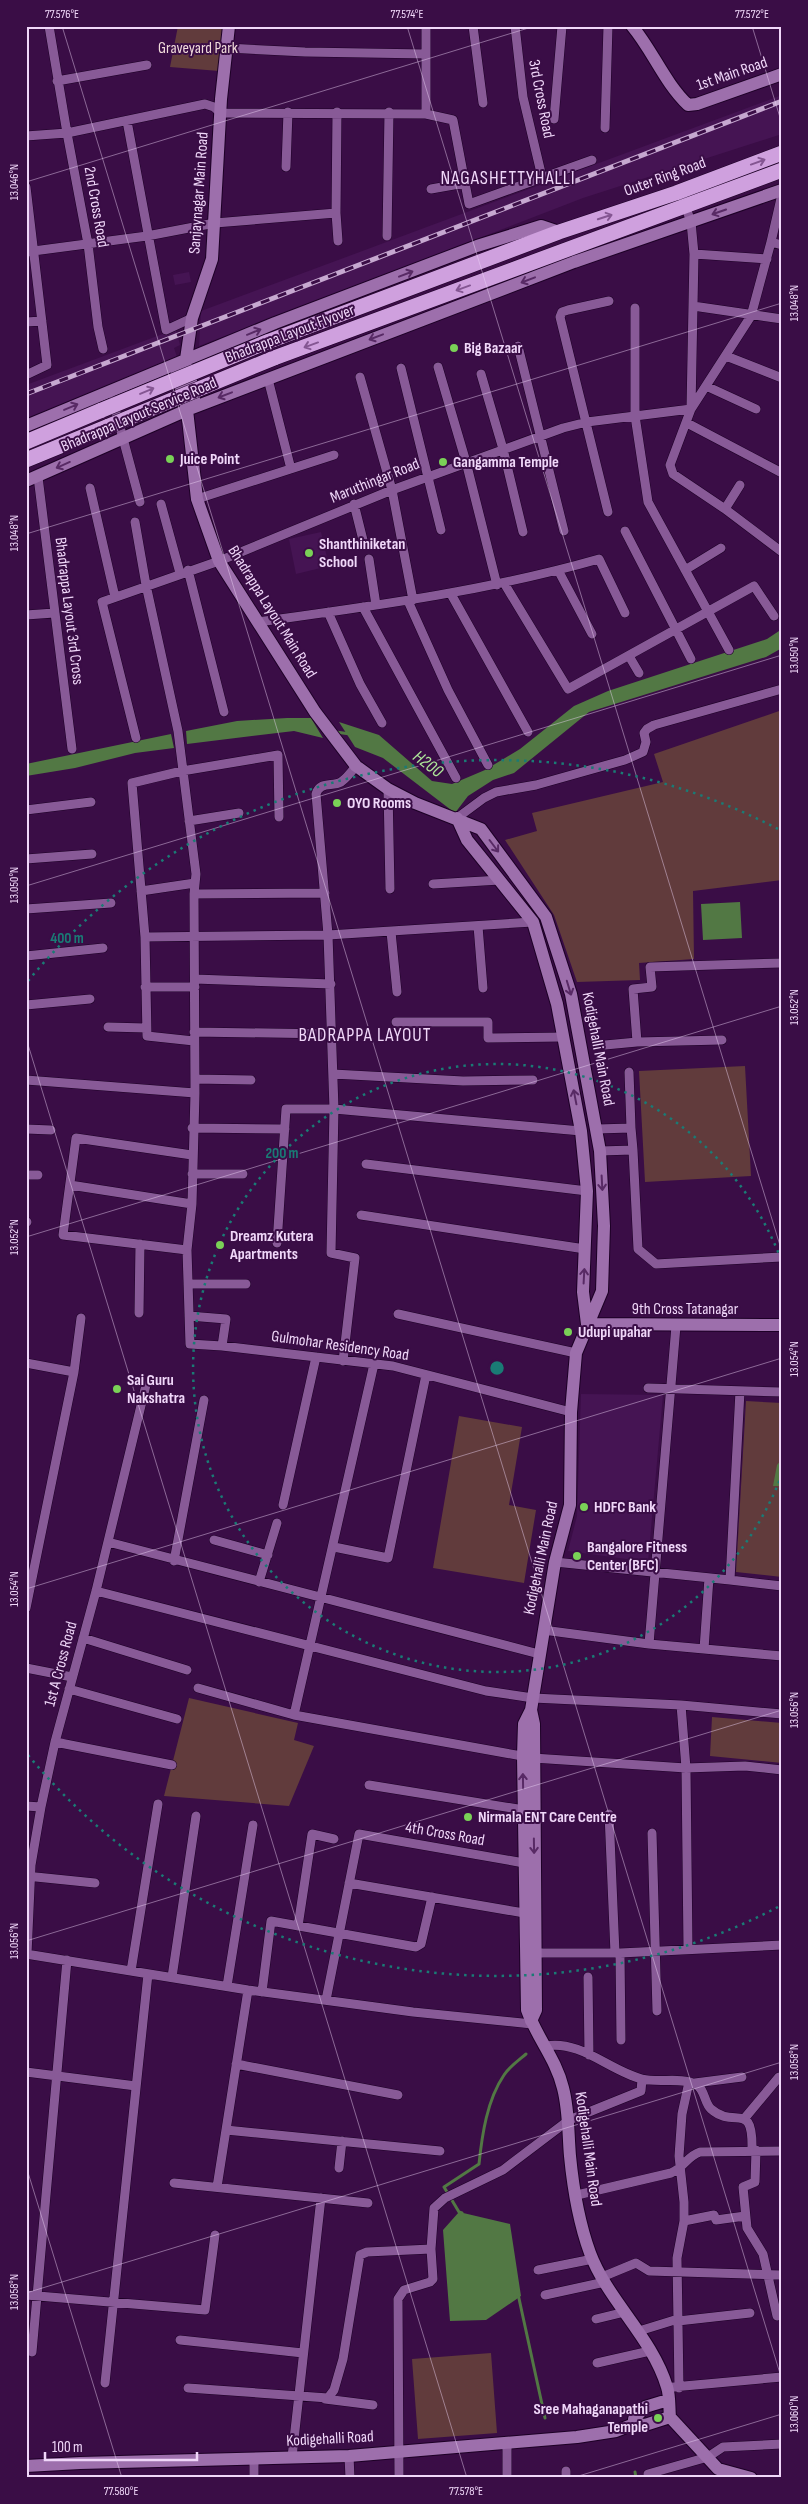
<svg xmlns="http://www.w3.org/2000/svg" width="808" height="2504" font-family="'Sofia Sans Condensed',sans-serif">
<rect width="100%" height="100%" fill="#3a0d46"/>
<path fill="#451453" d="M782,95V134L583,198L199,346L201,311Z
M189,272L191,282L175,285L173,275Z
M176,329L180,345L174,348L177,357L26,419V385Z
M321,532L329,566L296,574L289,539Z
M581,1394L663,1395L648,1562L568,1551L577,1516Z"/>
<path fill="#613b3c" d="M178,26H223L219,71L170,67Z
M782,710V880L693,891L694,959L639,963L640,980L577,982L554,915L505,840L537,831L532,813L663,782L654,754Z
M745,1066L751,1176L645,1182L639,1071Z
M746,1401L782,1403V1577L736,1572Z
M459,1416L522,1427L509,1505L536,1510L524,1583L433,1568Z
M189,1698L298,1723L294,1740L314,1746L289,1806L164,1796Z
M712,1717L782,1723V1763L710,1756Z
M491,2353L497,2433L418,2439L412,2359Z"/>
<path fill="#527844" d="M782,629V648L766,657L589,712L514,773L493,780L468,796L455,813L383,758L355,747L339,722L379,735L432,781L452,784L485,770L520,749L574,706L608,691L767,639Z
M287,718H311L323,738L294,731L187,744L186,731L237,721Z
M171,734L174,748L135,753L75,768L26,776V764Z
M740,902L742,938L703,940L701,904Z
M782,1459V1486H773L777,1465Z
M459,2212L510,2224L521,2296L486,2320L450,2321L443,2230Z"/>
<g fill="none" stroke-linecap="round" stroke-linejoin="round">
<path stroke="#527844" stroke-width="3" d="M336,732L350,734
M462,2213L459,2212L444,2187L479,2164C482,2135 487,2100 504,2075C509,2067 519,2060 526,2054
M518,2294L545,2418
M635,2472L636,2478"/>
<g stroke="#1d0026" stroke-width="10">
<path id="street" d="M49,26L67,133L205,104L214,107L221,113L426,114
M426,26V114L453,120L465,183L431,189
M473,26L483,103
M515,26L523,97L542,177
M227,48L305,52L426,54
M57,81L147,65
M337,112L336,213L338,241
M554,119L562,26
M127,121L166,330L192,318
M605,128L608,26
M26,136L67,133L88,244L98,327L103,349
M286,167L288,112
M465,183L469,204L592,160
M26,187L47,365L26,375
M782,194L771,242L751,316L691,409L670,465L673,474L725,509L782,552
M387,236L389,112
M771,242L782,245
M26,252L147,236L215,223L336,213
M694,254L767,259
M693,306L782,319
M635,308V416L648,502L729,650
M26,322L42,321
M518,346L564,531
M726,356L782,378
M438,367L466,462L497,585
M401,368L441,530
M481,374L503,449L523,532
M360,377L392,490L413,600
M268,379L291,469
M706,386L756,409
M113,401L140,502
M687,423L782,473
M38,477L72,749
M90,488L115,597
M197,499L334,455
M161,504L180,573
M354,504L364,544
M725,509L740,485
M608,512L560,317L562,312L568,310L609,301
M135,522L146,585L178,731L196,874L194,894L195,1093L192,1204L187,1250L190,1344L222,1346L393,1366L571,1412
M625,531L691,659
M369,559L376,605
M188,570L224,712
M558,570L592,634
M685,570L721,548
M504,583L568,689L754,586L774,616
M451,594L528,732
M408,601L448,690L488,765
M363,607L456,778
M328,612L360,684L382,723
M26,615L54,613
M258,622C373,606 487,591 599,559L625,613
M629,656L639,673
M136,738L102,602L219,561L392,490L563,428L587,422L691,409L694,254L691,222L685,205
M388,789L390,889
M26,810L91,802
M457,818L484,798L496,792L536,785L625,760L643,752L646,742L644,733L647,729L654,725L782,689
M189,821L239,813
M26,859L92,854
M433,884L500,880
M141,891L195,883
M194,894L325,893
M26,909L111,903
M478,926L483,988
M391,932L397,992
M145,937L328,935L316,794C320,781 332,787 341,782C347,778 352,771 356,766
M26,956L103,948
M195,979L331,984
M145,987H195
M26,1005L90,999
M396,1022H488V1038L564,1037
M108,1027L146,1028
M194,1032L332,1034
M194,1041L147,1036L145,937L132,783L182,771L278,755L279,817
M637,1042L722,1040
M605,1045L637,1042L633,989L652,987L650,967L782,963
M629,1072L631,1128
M333,1074L463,1081L533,1080
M195,1079L251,1080
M26,1080L195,1093
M192,1128L285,1129
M26,1129L51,1130
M597,1129L631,1128L633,1150L600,1151
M633,1150L638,1249L656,1264L782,1257
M366,1164L587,1191
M192,1174H243
M26,1175H38
M70,1185L192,1204
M361,1215L585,1249
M26,1222H27
M277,1243L286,1109H334L581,1131
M187,1250L63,1235L76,1138L192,1155
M188,1284H246
M139,1313L140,1244
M398,1314L576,1353
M189,1316L226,1319L222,1346
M343,1361L355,1258L331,1253L334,1109L328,935L533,922
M26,1363L74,1372
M648,1388L782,1392
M740,1391L730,1580L782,1586
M283,1505L316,1357
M214,1540L268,1555
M108,1542L539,1654
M334,1547L388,1558L426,1375
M174,1561L204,1400
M555,1562L730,1580
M259,1582L277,1523
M96,1591L486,1691L533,1698L681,1705L782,1714
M26,1608L74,1372L81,1318
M543,1630L649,1644L676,1326
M83,1638L187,1670
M649,1644L782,1656
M704,1649L709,1578
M26,1668L72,1677
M198,1688L294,1715L374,1364
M69,1689L177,1719
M681,1705L686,1768L688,1948
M294,1715L533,1758L686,1768L745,1766L782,1770
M55,1742L172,1765
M369,1785L524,1810
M26,1806L41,1807
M609,1814L615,1953
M652,1833L657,2011
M26,1876L95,1883
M349,1883L530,1914
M298,1926L312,1834L334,1839
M531,1953H620L782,1945
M620,1953L621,2040
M26,1954L248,1990L413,2012L532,2024
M27,1954L31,1865L41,1807L55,1742L96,1591L146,1385
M131,1971L158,1804
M172,1977L196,1816
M588,1977L589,2055
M227,1986L253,1825
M262,1992L271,1921L416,1947L421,1944L432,1897
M326,2000L359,1834L524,1863
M546,2046C581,2040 610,2071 642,2079C658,2083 682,2077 695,2084C705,2088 704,2103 711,2109C735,2130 753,2099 752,2150
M236,2064L398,2095
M26,2072L136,2086
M695,2083L742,2077
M744,2119L779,2077H782
M226,2130L440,2151
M756,2150L755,2182L743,2187L747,2228L763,2254L777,2316
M339,2168L342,2141
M174,2183L368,2203
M217,2187L248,1990
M577,2195L671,2173C684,2168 687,2156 700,2152L782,2151
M684,2221L714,2215L716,2220L745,2216
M538,2270L593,2259
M602,2277L636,2263L649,2271L782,2275
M26,2295L205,2310L215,2235
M545,2295L605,2282
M596,2319L625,2312
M678,2321L750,2313
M639,2331L678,2319
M180,2340L303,2353
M32,2352L67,1960
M597,2363L650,2351
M105,2383L148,1974
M673,2387L782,2377
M188,2388L328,2398L334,2390L343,2359L360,2255L367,2252L431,2249
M679,2388L677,2258L684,2221V2202L679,2156L682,2114L689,2082
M325,2399L373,2405
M349,2456L350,2478
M292,2457L321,2198
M566,2471V2478
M648,2474L708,2457L723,2447L782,2444
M254,2478V2458
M399,2478L398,2299L404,2290L430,2282L433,2279L431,2249L434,2208L445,2198L503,2170L569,2120L641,2091L642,2079
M507,2478V2443"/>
</g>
<g stroke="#1d0026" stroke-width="14">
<path id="secondary" d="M632,26C653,51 664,82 688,105L697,104L782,74
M184,365L189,370L194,398L187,404V410L197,499L219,561L315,712L356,766L388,789L415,803L481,829L546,917L571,994L600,1151L604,1226L602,1291L576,1353L571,1412L570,1505L555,1562L531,1710L524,1724L523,1756L527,2010C537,2038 556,2059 563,2088C569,2111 568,2133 570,2156C573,2187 579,2223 590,2253C608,2301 652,2337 667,2387C670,2396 669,2407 670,2417
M185,403L177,373L186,359L192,318L212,259L221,99L229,26
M26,426L275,323L477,246L541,226L559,232
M26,481L187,410L574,262L782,190
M457,818L467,840L533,922L557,1004L581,1131L587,1191L583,1292L587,1324
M587,1324L782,1325
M531,1710L534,1724L536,2010L531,2021
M670,2417L718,2469L751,2478
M634,2424V2419L645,2407L668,2400
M634,2424L645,2425L670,2417
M26,2466L80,2463L349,2456L577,2437L616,2431L634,2424"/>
</g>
<g stroke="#1d0026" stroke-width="16">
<path id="highway" d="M267,342L559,232L676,193L782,153
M274,358L782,170
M26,442L102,410
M26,460L109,426"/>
</g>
<use href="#street" stroke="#885a97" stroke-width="9"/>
<use href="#secondary" stroke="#9d6fac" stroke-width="12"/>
<use href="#highway" stroke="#cfa0de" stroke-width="15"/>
<g stroke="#c6a8d0" stroke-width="5">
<path id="rail" d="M26,394L782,101"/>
</g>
<use href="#rail" stroke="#3a0d46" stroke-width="3" stroke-dasharray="9" stroke-linecap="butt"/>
<g stroke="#1d0026" stroke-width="16" stroke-linecap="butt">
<path id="highway-bridge" d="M102,410L267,342
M109,426L274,358"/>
</g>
<use href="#highway-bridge" stroke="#cfa0de" stroke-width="15"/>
</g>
<defs><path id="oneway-shaft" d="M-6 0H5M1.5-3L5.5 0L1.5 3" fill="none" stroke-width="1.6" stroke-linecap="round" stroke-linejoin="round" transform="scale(1.25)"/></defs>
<g stroke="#845692">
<use href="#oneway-shaft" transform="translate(758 162) rotate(-20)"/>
<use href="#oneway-shaft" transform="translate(605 217) rotate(-18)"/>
<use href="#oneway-shaft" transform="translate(463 288) rotate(160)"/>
<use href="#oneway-shaft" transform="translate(311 345) rotate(160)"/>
<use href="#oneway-shaft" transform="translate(147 391) rotate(-23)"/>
</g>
<g stroke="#582a65">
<use href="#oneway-shaft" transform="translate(719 212) rotate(161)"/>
<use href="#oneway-shaft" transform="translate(406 274) rotate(-21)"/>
<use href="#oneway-shaft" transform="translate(528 280) rotate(159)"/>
<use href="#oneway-shaft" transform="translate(254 332) rotate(-22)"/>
<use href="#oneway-shaft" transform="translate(376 337) rotate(159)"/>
<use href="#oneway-shaft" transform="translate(225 395) rotate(159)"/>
<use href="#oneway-shaft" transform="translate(71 407) rotate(-23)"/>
<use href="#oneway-shaft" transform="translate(63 465) rotate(156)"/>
<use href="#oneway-shaft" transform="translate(494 846) rotate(53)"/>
<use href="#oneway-shaft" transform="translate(569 988) rotate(73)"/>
<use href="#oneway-shaft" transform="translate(575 1097) rotate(-101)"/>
<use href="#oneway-shaft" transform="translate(602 1183) rotate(87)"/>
<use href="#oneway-shaft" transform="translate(584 1276) rotate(-87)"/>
<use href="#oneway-shaft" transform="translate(523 1781) rotate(-91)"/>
<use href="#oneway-shaft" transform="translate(534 1846) rotate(89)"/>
</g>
<path fill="none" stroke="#f0d7f9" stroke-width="1" stroke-opacity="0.45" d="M62,26L782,2380M407,26L782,1252M752,26L782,124M26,182L535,26M26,534L782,303M26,886L782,655M26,1038L467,2478M26,1237L782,1006M26,1589L782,1358M26,1941L782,1710M26,2166L122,2478M26,2293L782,2062M572,2478L782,2414"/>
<g fill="none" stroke="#1a7b75" stroke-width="2.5" stroke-dasharray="2.5 5">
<path d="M782 1474A304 304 0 1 1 782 1262"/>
<path d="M778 1907A608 608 0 0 1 28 1755M28 981A608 608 0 0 1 778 829"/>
</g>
<g fill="#7ad157" stroke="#3a0d46" stroke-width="2">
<circle cx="454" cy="348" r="5"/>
<circle cx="170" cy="459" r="5"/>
<circle cx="443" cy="462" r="5"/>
<circle cx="309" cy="553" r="5"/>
<circle cx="337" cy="803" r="5"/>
<circle cx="220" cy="1245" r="5"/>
<circle cx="568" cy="1332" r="5"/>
<circle cx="117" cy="1389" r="5"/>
<circle cx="584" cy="1507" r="5"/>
<circle cx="577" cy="1556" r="5"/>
<circle cx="468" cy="1817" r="5"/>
<circle cx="658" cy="2418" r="5"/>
</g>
<g text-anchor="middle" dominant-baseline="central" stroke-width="4" stroke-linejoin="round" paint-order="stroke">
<g font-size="16" fill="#f1dbdb" stroke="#3a0d46">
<text x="198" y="48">Graveyard Park</text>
</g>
<g font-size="16" fill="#f0d7f9" stroke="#3a0d46">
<text transform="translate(732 74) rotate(-19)">1st Main Road</text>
<text transform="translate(541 99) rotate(79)">3rd Cross Road</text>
<text transform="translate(665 177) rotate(-20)">Outer Ring Road</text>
<text transform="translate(199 193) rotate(-86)">Sanjaynagar Main Road</text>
<text transform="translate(96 207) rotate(80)">2nd Cross Road</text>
<text transform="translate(290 334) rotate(-21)">Bhadrappa Layout Flyover</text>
<text transform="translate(139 415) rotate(-23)">Bhadrappa Layout Service Road</text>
<text transform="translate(375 481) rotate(-22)">Maruthingar Road</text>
<text transform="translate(69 611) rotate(83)">Bhadrappa Layout 3rd Cross</text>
<text transform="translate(272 612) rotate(58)">Bhadrappa Layout Main Road</text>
<text transform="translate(598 1049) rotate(79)">Kodigehalli Main Road</text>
<text x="685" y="1309">9th Cross Tatanagar</text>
<text transform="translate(340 1346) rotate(8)">Gulmohar Residency Road</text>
<text transform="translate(541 1558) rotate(-78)">Kodigehalli Main Road</text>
<text transform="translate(61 1664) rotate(-75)">1st A Cross Road</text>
<text transform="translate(445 1834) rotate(10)">4th Cross Road</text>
<text transform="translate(588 2149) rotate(82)">Kodigehalli Main Road</text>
<text transform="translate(330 2439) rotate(-3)">Kodigehalli Road</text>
</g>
<g font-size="16" font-weight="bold" fill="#f0d7f9" stroke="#3a0d46" text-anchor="start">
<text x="464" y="348">Big Bazaar</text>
<text x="180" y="459">Juice Point</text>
<text x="453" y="462">Gangamma Temple</text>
<text x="319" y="544">Shanthiniketan<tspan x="319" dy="18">School</tspan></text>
<text x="347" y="803">OYO Rooms</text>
<text x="230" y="1236">Dreamz Kutera<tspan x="230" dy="18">Apartments</tspan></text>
<text x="578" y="1332">Udupi upahar</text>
<text x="127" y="1380">Sai Guru<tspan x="127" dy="18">Nakshatra</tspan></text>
<text x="594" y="1507">HDFC Bank</text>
<text x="587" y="1547">Bangalore Fitness<tspan x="587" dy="18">Center (BFC)</tspan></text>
<text x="478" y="1817">Nirmala ENT Care Centre</text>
<text x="648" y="2409" text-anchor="end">Sree Mahaganapathi<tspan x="648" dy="18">Temple</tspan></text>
</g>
<g font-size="18" font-style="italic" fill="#aee79a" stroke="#3a0d46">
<text transform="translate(428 764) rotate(37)">H200</text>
</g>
<g font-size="19" letter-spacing="1" fill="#f0d7f9" stroke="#3a0d46">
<text x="508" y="178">NAGASHETTYHALLI</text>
<text x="365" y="1035">BADRAPPA LAYOUT</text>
</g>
</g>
<circle cx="497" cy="1368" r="8" fill="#1a7b75" stroke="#3a0d46" stroke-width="2.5"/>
<g font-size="15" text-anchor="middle" font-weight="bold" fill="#1a7b75" stroke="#3a0d46" stroke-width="4" stroke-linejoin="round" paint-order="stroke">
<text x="67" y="943">400 m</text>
<text x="282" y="1158">200 m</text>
</g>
<rect width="808" height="2504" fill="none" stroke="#3a0d46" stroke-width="55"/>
<path d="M45 2452v8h152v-8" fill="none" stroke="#f0d7f9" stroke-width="2.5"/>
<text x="52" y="2452" font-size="15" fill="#f0d7f9" stroke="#3a0d46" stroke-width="4" paint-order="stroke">100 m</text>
<rect x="28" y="28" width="752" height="2448" fill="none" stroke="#f0d7f9" stroke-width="2"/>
<g font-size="12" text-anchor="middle" fill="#f0d7f9">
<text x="62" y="18">77.576°E</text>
<text x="407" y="18">77.574°E</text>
<text x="752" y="18">77.572°E</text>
<text transform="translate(14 182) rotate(-90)" y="4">13.046°N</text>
<text transform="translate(794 303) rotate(-90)" y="4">13.048°N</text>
<text transform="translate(14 533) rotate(-90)" y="4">13.048°N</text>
<text transform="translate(794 655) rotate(-90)" y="4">13.050°N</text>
<text transform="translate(14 885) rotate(-90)" y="4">13.050°N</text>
<text transform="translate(794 1007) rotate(-90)" y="4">13.052°N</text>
<text transform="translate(14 1237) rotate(-90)" y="4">13.052°N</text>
<text transform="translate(794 1359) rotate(-90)" y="4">13.054°N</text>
<text transform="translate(14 1589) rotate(-90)" y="4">13.054°N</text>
<text transform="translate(794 1710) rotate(-90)" y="4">13.056°N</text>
<text transform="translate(14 1941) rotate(-90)" y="4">13.056°N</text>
<text transform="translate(794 2062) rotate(-90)" y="4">13.058°N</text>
<text transform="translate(14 2292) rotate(-90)" y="4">13.058°N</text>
<text transform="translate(794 2414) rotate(-90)" y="4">13.060°N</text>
<text x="121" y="2495">77.580°E</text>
<text x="466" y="2495">77.578°E</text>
</g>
</svg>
